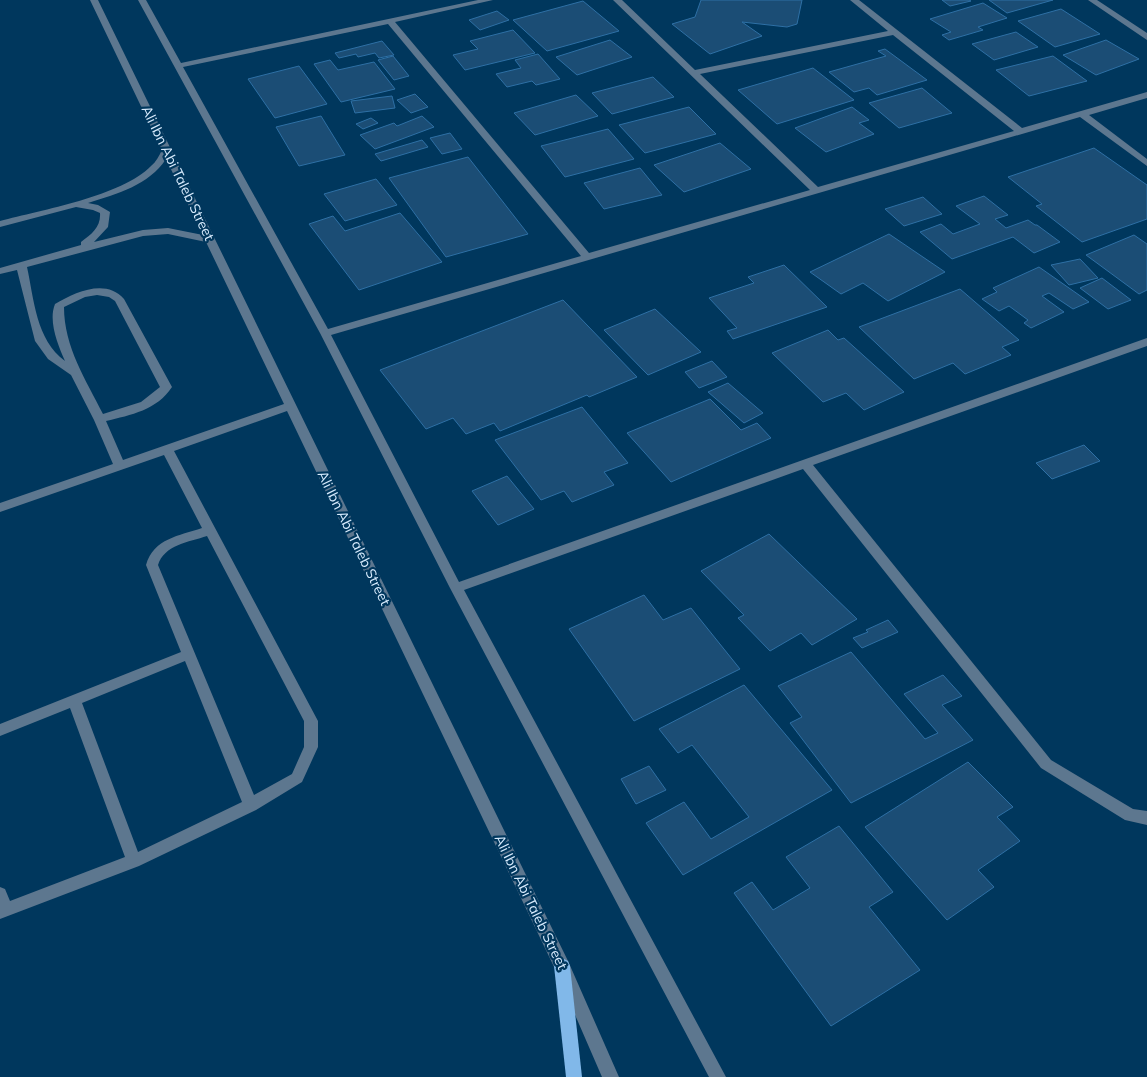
<svg xmlns="http://www.w3.org/2000/svg" width="1147" height="1077" font-family="Mulish,sans-serif">
<rect width="100%" height="100%" fill="#00375d"/>
<path fill="#1b4d75" stroke="#2e70a5" d="M701,0H802L797,24L787,27L742,22L762,36L710,54L672,24L695,17Z
M942,0H969L971,1L950,6Z
M989,0H1053L1007,13Z
M583,1L619,31L547,51L513,20Z
M983,3L1007,18L978,27L983,30L949,40L942,35L951,32L930,19Z
M1061,9L1100,34L1055,47L1018,21Z
M497,11L509,20L480,30L469,20Z
M513,30L535,53L465,70L453,55L478,49L470,41Z
M1016,32L1038,47L994,60L972,44Z
M610,40L632,57L577,75L556,57Z
M1106,40L1139,59L1096,75L1063,55Z
M382,41L394,55L379,58L375,53L358,57L356,54L339,58L335,53Z
M885,49L927,80L877,95L869,88L854,92L829,72L886,56L878,51Z
M538,54L560,79L536,85L532,81L507,87L496,74L521,68L515,60Z
M393,56L409,76L394,80L378,60Z
M1053,56L1087,81L1029,96L996,70Z
M330,60L338,70L374,62L395,89L341,102L314,64Z
M299,66L327,104L275,118L248,79Z
M813,68L854,100L777,124L738,90Z
M653,77L674,97L612,114L592,93Z
M922,88L952,113L899,128L869,103Z
M415,94L428,107L411,113L397,100Z
M576,95L598,116L535,135L514,113Z
M392,96L395,108L355,113L351,101Z
M689,107L716,134L645,153L619,125Z
M852,107L869,120L859,123L874,134L826,152L795,128Z
M321,116L345,155L299,166L276,127Z
M422,116L434,127L375,149L360,135L394,123L397,126Z
M371,118L378,123L363,129L356,124Z
M608,129L634,159L565,177L541,146Z
M450,133L462,149L442,154L430,138Z
M422,140L428,147L381,161L375,154Z
M720,143L751,169L684,192L654,165Z
M1094,148L1147,185V219L1082,242L1036,206L1042,204L1008,177Z
M468,157L528,234L446,257L389,178Z
M640,168L662,195L604,209L584,183Z
M376,179L397,205L345,221L324,194Z
M984,196L1008,215L995,219L1006,228L1028,220L1035,225H1037L1060,242L1034,253L1013,237L952,259L920,232L941,224L953,234L980,224L956,206Z
M923,197L942,214L904,226L885,209Z
M400,213L442,262L359,290L309,224L333,216L345,231Z
M889,234L945,272L888,301L863,283L841,294L810,272Z
M1134,235L1147,244V290L1139,294L1086,255Z
M1080,259L1098,278L1069,285L1051,265Z
M784,265L827,307L733,339L727,331L737,328L709,298L754,283L748,277Z
M1039,267L1089,302L1073,309L1049,293L1042,296L1064,312L1031,328L1024,323L1028,320L1009,306L999,311L982,299L997,292L993,288Z
M1102,278L1131,300L1108,309L1080,288Z
M960,289L1019,340L1002,347L1011,355L965,374L953,363L914,379L859,327Z
M563,300L637,377L589,397L587,395L500,431L494,423L466,434L453,418L426,429L380,370Z
M655,309L701,352L648,375L604,330Z
M828,330L838,340L844,338L904,392L864,410L846,393L823,402L772,353Z
M712,361L727,377L699,388L685,372Z
M728,383L763,413L744,423L708,392Z
M710,399L741,430L757,423L771,438L671,482L627,433Z
M582,407L628,463L604,472L614,485L572,502L564,491L541,500L495,440Z
M1084,445L1100,461L1052,479L1036,463Z
M507,476L534,509L498,525L472,491Z
M769,534L857,619L812,645L801,633L770,651L738,618L744,615L701,571Z
M644,595L663,620L691,608L740,669L634,721L569,629Z
M888,620L898,632L862,648L853,638L868,632L866,630Z
M851,652L925,739L938,733L904,694L943,675L962,696L942,705L973,740L851,803L790,723L802,717L778,686Z
M744,685L832,790L683,875L646,823L684,802L711,839L749,817L692,745L678,753L659,729Z
M968,762L1013,807L997,817L1020,841L978,870L994,887L947,920L865,827Z
M649,766L666,790L636,804L621,779Z
M839,826L893,892L869,907L920,970L831,1026L734,893L752,882L773,910L810,888L786,857Z"/>
<g fill="none" stroke-linecap="round" stroke-linejoin="round">
<path fill="#5d778f" fill-rule="evenodd" d="M90,0H98L568,961L619,1077H602L556,971L287,411L174,451L318,721V747L302,782L256,810L139,866L0,919V887L5,889L10,901L125,857L70,708L0,736V724L181,652L146,565C154,538 179,536 202,528L164,455L0,512V503L113,464L94,420L71,375L48,359L35,341L17,270L0,274V268L81,245V242C92,234 101,227 100,213L93,210L76,207L0,227V221C41,210 122,196 151,166C156,162 159,156 162,150ZM166,159L203,235L168,228L143,230L94,242L108,227L110,212L98,205L88,203C117,194 149,185 166,159ZM168,234L206,242L284,404L123,460L106,421C131,415 157,410 172,387L124,299C106,278 75,292 55,304C48,321 58,345 65,361C36,340 34,299 27,267L143,236ZM97,295L109,297L115,301L160,387L141,402L103,414C86,380 64,347 64,307L85,297ZM207,536L304,721V747L292,774L254,795L158,565C164,545 189,542 207,536ZM185,661L242,802L138,852L82,703Z
M138,0H146L181,63L478,0H493L395,22L589,253L810,190L613,0H622L695,70L888,31L850,0H859L1022,128L1147,92V98L1089,115L1147,159V166L1080,117L331,335L459,582L1147,338V346L813,465L1051,760L1133,809L1147,811V825L1125,820L1041,768L803,469L464,590L726,1077H709L450,588L320,333ZM388,24L581,256L328,329L183,67ZM893,35L1014,131L818,187L700,74Z
M1088,0H1097L1147,33V40Z"/>
<path fill="#81b8e9" fill-rule="evenodd" d="M562,958L568,961L570,966L582,1077H566L554,966L556,961Z"/>
</g>
<g text-anchor="middle" dominant-baseline="central" stroke-width="4.5" stroke-linejoin="round" paint-order="stroke">
<g font-size="14" fill="#d8ecfe" stroke="#00375d">
<text transform="translate(178 173) rotate(64)">Ali Ibn Abi Taleb Street</text>
<text transform="translate(354 538) rotate(64)">Ali Ibn Abi Taleb Street</text>
<text transform="translate(531 902) rotate(64)">Ali Ibn Abi Taleb Street</text>
</g>
</g>
</svg>
